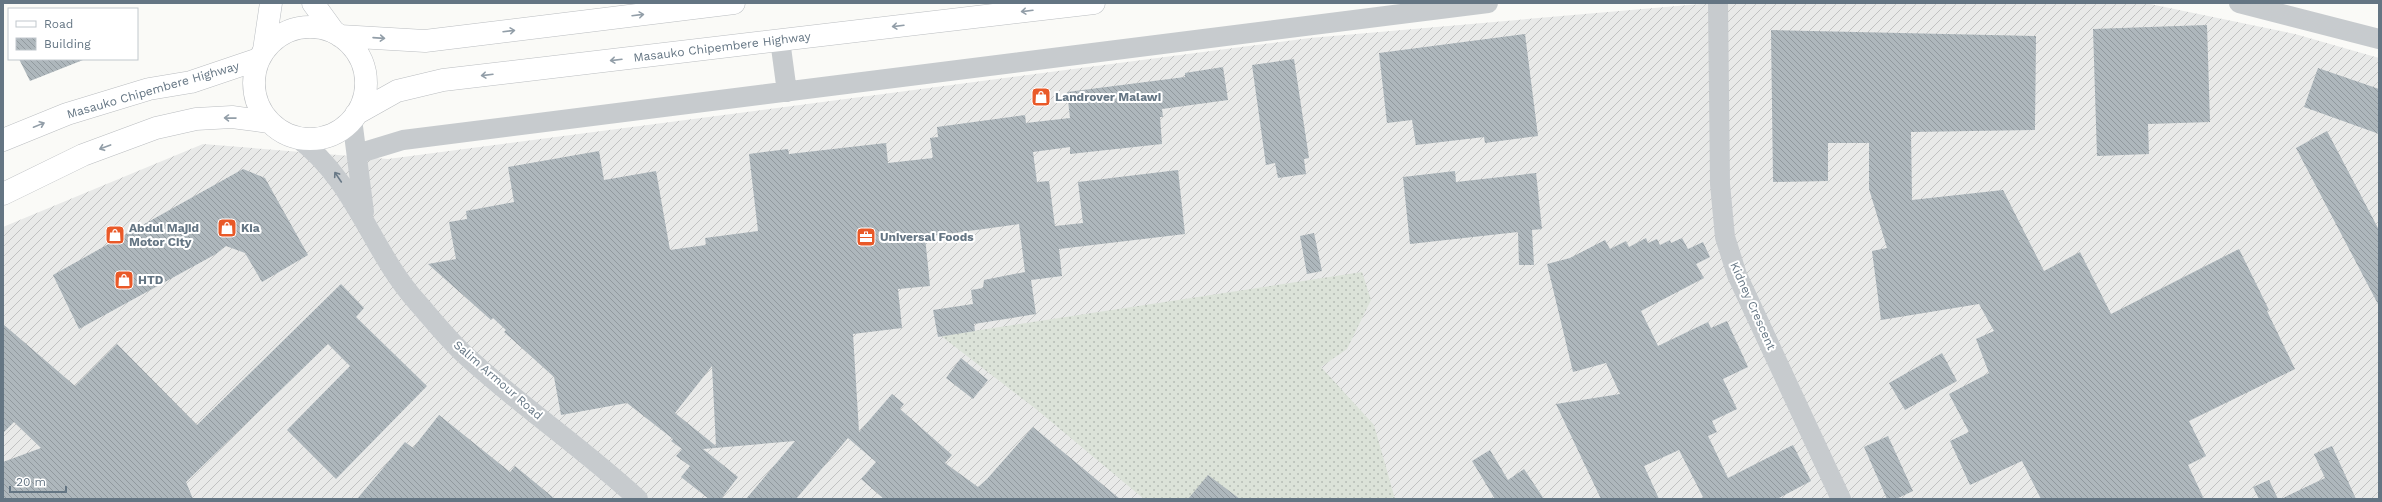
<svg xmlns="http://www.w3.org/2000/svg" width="2382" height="502" font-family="'Work Sans',sans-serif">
<defs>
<pattern id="industrial-furrows" width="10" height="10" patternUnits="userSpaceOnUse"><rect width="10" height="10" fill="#e8e9e8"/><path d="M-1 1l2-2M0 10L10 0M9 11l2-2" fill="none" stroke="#c0c1c1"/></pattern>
<pattern id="grass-dots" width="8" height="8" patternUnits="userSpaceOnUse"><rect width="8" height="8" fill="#dbe2d8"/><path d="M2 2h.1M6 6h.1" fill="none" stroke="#b5bcb5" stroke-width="1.8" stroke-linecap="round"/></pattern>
<pattern id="building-back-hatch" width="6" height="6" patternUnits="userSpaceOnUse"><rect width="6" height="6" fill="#aeb7bc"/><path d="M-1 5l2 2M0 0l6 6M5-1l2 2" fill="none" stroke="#91999e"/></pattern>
</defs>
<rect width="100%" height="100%" fill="#fafaf7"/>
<path fill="url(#industrial-furrows)" d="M1712,3H2145L2295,34L2379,58V499H3V227L203,144L388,159L1310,38Z"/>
<path fill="url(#grass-dots)" d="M1362,272L1371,300L1347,349L1321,367L1374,425L1395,499H1144L1036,409L941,336Z"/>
<path fill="url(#building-back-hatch)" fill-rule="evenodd" d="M2207,25L2210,122L2148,124L2149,154L2097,156L2093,29Z
M1771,30L2036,36L2035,130L1911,132L1912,200L2003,190L2044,271L2080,252L2111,314L2239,249L2269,310L2267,311L2295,369L2189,421L2206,456L2188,465L2204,499H2041L2022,461L1970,485L1950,441L1969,432L1949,394L1989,373L1976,339L1994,331L1979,304L1881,320L1872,251L1887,248L1869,189V143H1828V181L1773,182Z
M1525,34L1538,136L1485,143L1484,137L1416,145L1412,120L1387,123L1379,53Z
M19,59H82L83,60L30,81Z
M1294,59L1309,158L1304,159L1306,174L1278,178L1275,163L1266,165L1252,65Z
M1223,67L1228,100L1162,109L1163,117H1160L1162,144L1070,154V147L1033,152L1037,182L1049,181L1055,226L1083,223L1078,182L1178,170L1185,234L1059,249L1062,276L1031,280L1036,314L974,324L975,331L938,337L933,310L973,304L971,290L983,288L984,280L1025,272L1019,224L925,237L930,286L898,289L902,328L853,334L859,432L892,394L904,404L900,409L952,455L945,463L978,487L987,479L1033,427L1120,499H884L861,479L876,462L848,438L796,499H746L795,441L703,449L738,477L721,499H709L681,477L690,466L676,456L682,449L671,441L673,439L627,403L561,415L554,377L504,332L506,330L493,318L491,320L428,264L456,259L449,222L467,219L466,211L514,202L508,167L599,151L604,180L656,171L670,250L706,245L705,238L758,231L749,154L788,149L789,154L886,143L888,163L933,158L930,138L938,137L937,127L1025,115L1026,123L1070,118L1067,92L1185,77V73ZM712,366L716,446L675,413Z
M2318,68L2379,89V134L2304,107Z
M2327,131L2379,230V306L2296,148Z
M243,169L265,178L308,255L262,282L245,253L226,246L216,254L79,329L53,275Z
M1455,171L1456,182L1536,173L1542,229L1532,230L1534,265H1519L1518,232L1410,244L1403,177Z
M1314,233L1322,271L1307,274L1300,236Z
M1646,238L1648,243L1657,239L1660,245L1670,240L1671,243L1682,238L1688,249L1703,242L1710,257L1696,264L1704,278L1641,311L1658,346L1708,322L1711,328L1727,321L1748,367L1723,379L1737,409L1712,421L1717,432L1708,436L1728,478L1793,445L1811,481L1777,499H1704L1679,450L1644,466L1659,499H1601L1556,404L1620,394L1606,363L1573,372L1547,264L1570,258L1605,240L1610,249L1626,241L1629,247Z
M341,284L364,308L356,317L427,386L336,479L287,430L350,366L328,344L186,482L193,499H3V462L41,448L14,422L3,433V324L75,386L117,344L197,425Z
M1942,353L1957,381L1905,410L1889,383Z
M961,358L988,380L973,399L946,378Z
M439,415L510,472L515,466L555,499H357L405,442L413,448Z
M1888,436L1913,491L1896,499H1887L1864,447Z
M2332,446L2356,499H2281L2325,478L2314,454Z
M1490,450L1508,480L1524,469L1544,499H1495L1472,461Z
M1208,475L1240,499H1188Z
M2269,480L2278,499H2259L2253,487Z"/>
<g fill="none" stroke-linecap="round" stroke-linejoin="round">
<g stroke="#babec2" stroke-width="23">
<path id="major" d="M313,3L334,32
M264,50L271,3"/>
</g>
<g stroke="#babdc0" stroke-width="23">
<path id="highway" d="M254 83a56 56 0 1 1 112 0a56 56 0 1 1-112 0Z
M340,36L425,41L734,3
M356,114L397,91L443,80L1094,3
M3,140L67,114L149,89L191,82L259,59
M3,194L83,155L156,128L196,119L232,117L269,122"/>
</g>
<path stroke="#c7cbce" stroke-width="20" d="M1718,3L1720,184L1725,237L1737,275L1841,499
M2239,3L2379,39
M780,40L787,92
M352,119L364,212
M296,137C356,181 370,249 417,302C432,319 447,338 464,354C519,405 583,448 638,499
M357,154L403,140L1488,3"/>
<use href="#major" stroke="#fff" stroke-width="22"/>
<use href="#highway" stroke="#fff" stroke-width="22"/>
</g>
<defs><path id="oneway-shaft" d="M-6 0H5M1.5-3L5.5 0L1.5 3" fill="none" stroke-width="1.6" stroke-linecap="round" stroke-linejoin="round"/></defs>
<g stroke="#929ea8">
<use href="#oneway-shaft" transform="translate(1027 11) rotate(173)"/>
<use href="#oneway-shaft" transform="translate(638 15) rotate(-7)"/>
<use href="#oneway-shaft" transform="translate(898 26) rotate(173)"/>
<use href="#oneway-shaft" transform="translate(509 31) rotate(-7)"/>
<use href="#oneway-shaft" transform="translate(379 38) rotate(4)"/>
<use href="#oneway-shaft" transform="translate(616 60) rotate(173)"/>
<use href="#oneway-shaft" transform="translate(487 75) rotate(173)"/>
<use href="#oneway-shaft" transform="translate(230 118) rotate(-179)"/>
<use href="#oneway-shaft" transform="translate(39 125) rotate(-22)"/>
<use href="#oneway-shaft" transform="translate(105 147) rotate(160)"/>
</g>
<use stroke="#697987" href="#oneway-shaft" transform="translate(338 177) rotate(-124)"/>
<defs>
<g id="shop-square" transform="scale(1)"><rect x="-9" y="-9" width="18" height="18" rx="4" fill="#e95928" stroke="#fff"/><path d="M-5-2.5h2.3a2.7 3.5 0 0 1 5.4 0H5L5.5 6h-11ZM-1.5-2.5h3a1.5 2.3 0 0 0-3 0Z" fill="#fff"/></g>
<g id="office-square" transform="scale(1)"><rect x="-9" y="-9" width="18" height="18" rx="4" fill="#e95928" stroke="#fff"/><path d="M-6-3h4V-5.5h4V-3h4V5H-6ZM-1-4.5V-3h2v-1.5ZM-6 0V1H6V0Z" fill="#fff"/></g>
</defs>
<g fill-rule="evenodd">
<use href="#shop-square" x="1041" y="97"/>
<use href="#shop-square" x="227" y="228"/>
<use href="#shop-square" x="115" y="235"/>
<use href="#office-square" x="866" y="237"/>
<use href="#shop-square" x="124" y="280"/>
</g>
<g text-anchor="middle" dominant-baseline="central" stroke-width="4" stroke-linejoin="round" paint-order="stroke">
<g font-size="12" fill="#647583" stroke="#fff">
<text transform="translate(722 47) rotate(-7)">Masauko Chipembere Highway</text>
<text transform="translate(153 90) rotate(-16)">Masauko Chipembere Highway</text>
<text transform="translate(1753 306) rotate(66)">Kidney Crescent</text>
<text transform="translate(498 380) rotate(41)">Salim Armour Road</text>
</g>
<g font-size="12" font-weight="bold" fill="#647583" stroke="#fff" text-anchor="start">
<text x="1055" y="97">Landrover Malawi</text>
<text x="129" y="228">Abdul Majid<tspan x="129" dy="14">Motor City</tspan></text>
<text x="241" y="228">Kia</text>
<text x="880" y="237">Universal Foods</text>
<text x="138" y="280">HTD</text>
</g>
</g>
<rect width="2382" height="502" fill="none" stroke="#647583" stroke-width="8"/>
<rect x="8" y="8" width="130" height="52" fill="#ffffff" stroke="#c1c8cd"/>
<rect x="16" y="21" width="20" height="6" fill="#ffffff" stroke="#c1c8cd"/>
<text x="44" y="28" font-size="12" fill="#647583">Road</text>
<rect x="16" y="38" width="20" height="12" fill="url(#building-back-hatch)" stroke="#c1c8cd"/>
<text x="44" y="48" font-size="12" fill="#647583">Building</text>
<path d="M10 486v6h56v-6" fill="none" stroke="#647583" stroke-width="2"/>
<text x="16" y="486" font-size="12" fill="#647583" stroke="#ffffff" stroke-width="3" paint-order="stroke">20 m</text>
</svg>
